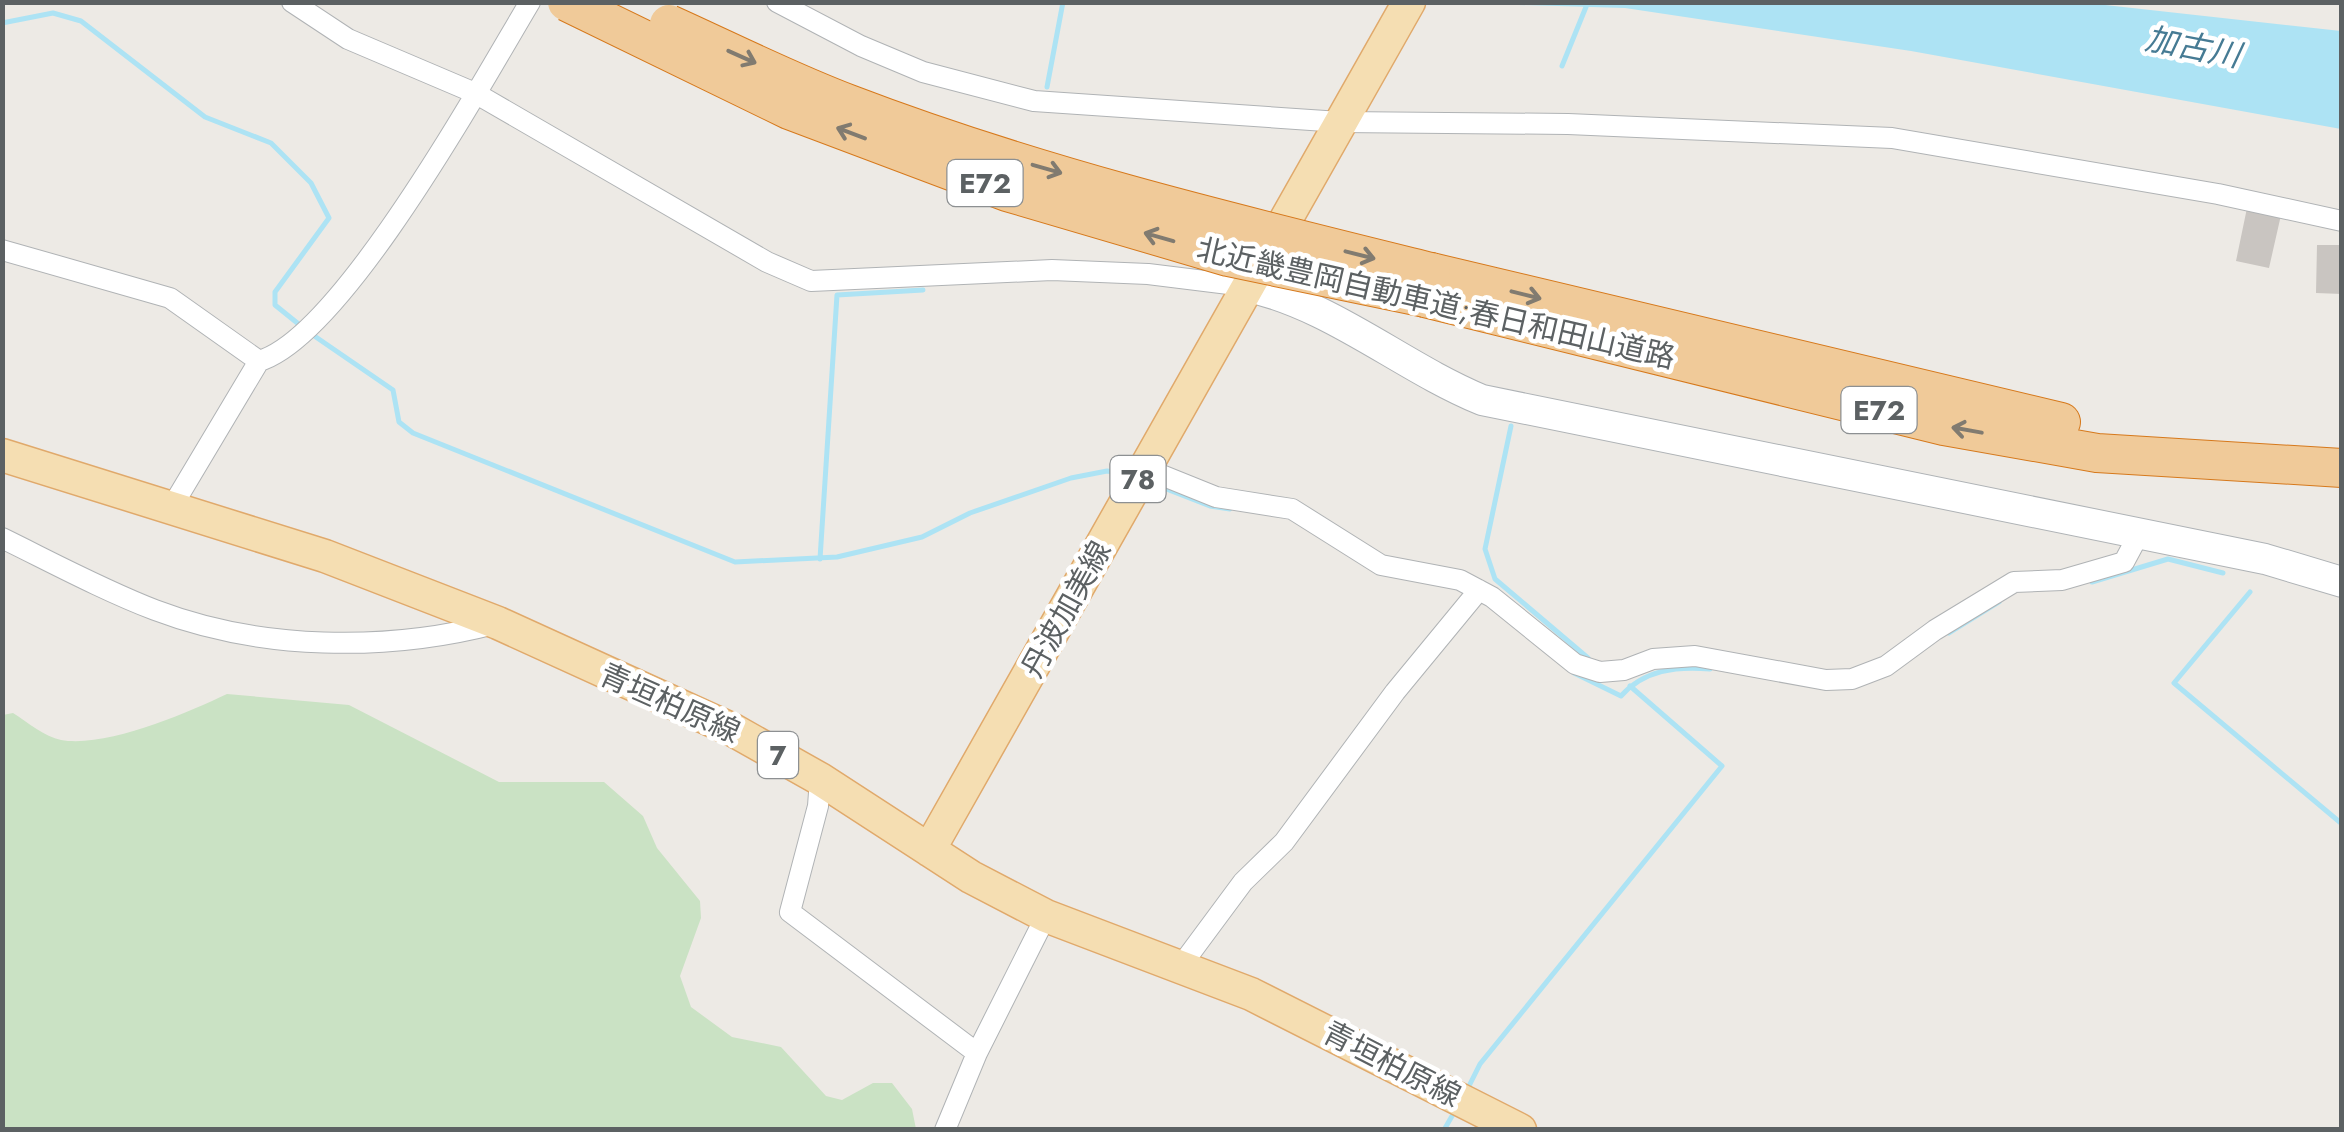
<svg xmlns="http://www.w3.org/2000/svg" width="2344" height="1132" font-family="Jost,'Noto Sans JP',sans-serif">
<rect width="100%" height="100%" fill="#edeae5"/>
<path fill="#cae2c4" d="M227,694L349,705L499,782H604L643,816L657,848L700,901L701,918L680,976L691,1007L732,1037L781,1047L826,1096L842,1100L873,1083H892L912,1109L916,1129H3V715L13,713C27,722 45,737 61,740C106,748 187,713 227,694Z"/>
<path fill="#ade3f4" d="M2087,3L2341,31V129L1911,51L1625,8L1452,3Z"/>
<g fill="none" stroke-linecap="round" stroke-linejoin="round">
<path stroke="#ade3f4" stroke-width="5" d="M2,23L53,13L81,21L205,117L271,143L311,183L329,218L275,292V305L301,326
M1562,66L1588,2
M1047,87L1063,2
M310,333L393,390L399,422L413,433L735,562L837,557L922,537L970,513L1071,478L1107,471L1126,474
M1511,426L1485,549L1495,579L1588,658
M1151,483L1210,506L1230,509
M820,559L837,295L923,290
M2092,582L2168,559L2223,573
M2250,592L2174,683L2342,824
M1949,633L1999,602
M1574,673L1621,696C1644,670 1676,666 1710,669
M1468,1088L1480,1064L1722,766L1630,686
M1444,1130L1452,1116"/>
</g>
<path fill="#c9c5c1" d="M2247,208L2281,215L2269,268L2236,261Z
M2317,245H2342V294L2316,293Z"/>
<g fill="none" stroke-linecap="round" stroke-linejoin="round">
<g stroke="#b0b3b5" stroke-width="22">
<path id="street" d="M292,2L348,39L475,93L767,262L811,281L1052,270L1148,274L1245,286
M777,2L861,46L923,72L1034,101L1340,122L1568,124L1892,138L2218,194L2342,221
M2,250L170,298L259,361
M1144,468L1216,497L1292,509L1381,565L1460,580L1492,597L1575,664L1600,672L1624,670L1653,659L1695,656L1826,680L1852,679L1886,666L1935,630L2014,582L2062,580L2124,562L2139,534
M173,505L259,361C342,337 482,82 530,2
M2,538C53,563 103,590 155,610C260,650 386,652 494,624
M820,779L818,806L790,912L977,1053
M1180,967L1243,882L1284,842L1395,692L1479,590
M945,1130L977,1053L1046,916"/>
</g>
<g stroke="#afb3b6" stroke-width="32">
<path id="secondary" d="M1245,286C1333,305 1400,366 1482,400L2265,559L2342,582"/>
</g>
<g stroke="#e0a96b" stroke-width="35">
<path id="primary" d="M2,455L325,556L498,623L733,730L820,779L971,877L1046,916L1251,994L1520,1130
M929,850L1409,2"/>
</g>
<g stroke="#d6791c" stroke-width="40">
<path id="highway" d="M1431,272L2061,422
M1425,298L1944,426L2097,453L2342,468"/>
</g>
<use href="#street" stroke="#fff" stroke-width="20"/>
<use href="#secondary" stroke="#fff" stroke-width="30"/>
<use href="#primary" stroke="#f5deb2" stroke-width="32"/>
<use href="#highway" stroke="#f0ca99" stroke-width="38"/>
<g stroke="#d6791c" stroke-width="40" stroke-linecap="butt">
<path id="highway-bridge" d="M567,2L789,110L1007,192L1228,257L1425,298
M669,24C729,51 788,81 849,104C1037,176 1236,224 1431,272"/>
</g>
<use href="#highway-bridge" stroke="#f0ca99" stroke-width="38"/>
</g>
<defs><path id="oneway-shaft" d="M-6 0H5M1.5-3L5.5 0L1.5 3" fill="none" stroke-width="1.6" stroke-linecap="round" stroke-linejoin="round" transform="scale(2.5)"/></defs>
<g stroke="#817b70">
<use href="#oneway-shaft" transform="translate(742 57) rotate(24)"/>
<use href="#oneway-shaft" transform="translate(851 133) rotate(-159)"/>
<use href="#oneway-shaft" transform="translate(1047 169) rotate(16)"/>
<use href="#oneway-shaft" transform="translate(1159 237) rotate(-164)"/>
<use href="#oneway-shaft" transform="translate(1360 255) rotate(14)"/>
<use href="#oneway-shaft" transform="translate(1526 295) rotate(14)"/>
<use href="#oneway-shaft" transform="translate(1967 430) rotate(-170)"/>
</g>
<g text-anchor="middle" dominant-baseline="central" stroke-width="9" stroke-linejoin="round" paint-order="stroke">
<g fill="#fff" stroke="#8d9092" stroke-width="2.5">
<rect x="947.5" y="160" width="75" height="46" rx="8"/>
<rect x="1841.5" y="387" width="75" height="46" rx="8"/>
<rect x="1110.5" y="456" width="55" height="46" rx="8"/>
<rect x="758" y="732" width="40" height="46" rx="8"/>
</g>
<g font-size="28" font-weight="bold" fill="#5c6163">
<text x="985" y="183">E72</text>
<text x="1879" y="410">E72</text>
<text x="1138" y="479">78</text>
<text x="778" y="755">7</text>
</g>
<g font-size="30" fill="#5c6163" stroke="#fff">
<text transform="translate(1436 303) rotate(13)">北近畿豊岡自動車道;春日和田山道路</text>
<text transform="translate(1066 609) rotate(-61)">丹波加美線</text>
<text transform="translate(670 703) rotate(24)">青垣柏原線</text>
<text transform="translate(1392 1064) rotate(27)">青垣柏原線</text>
</g>
<g font-size="32" font-style="italic" fill="#467b94" stroke="#fff">
<text transform="translate(2193 47) rotate(11)">加古川</text>
</g>
</g>
<rect width="2344" height="1132" fill="none" stroke="#5c6163" stroke-width="10"/>
</svg>
